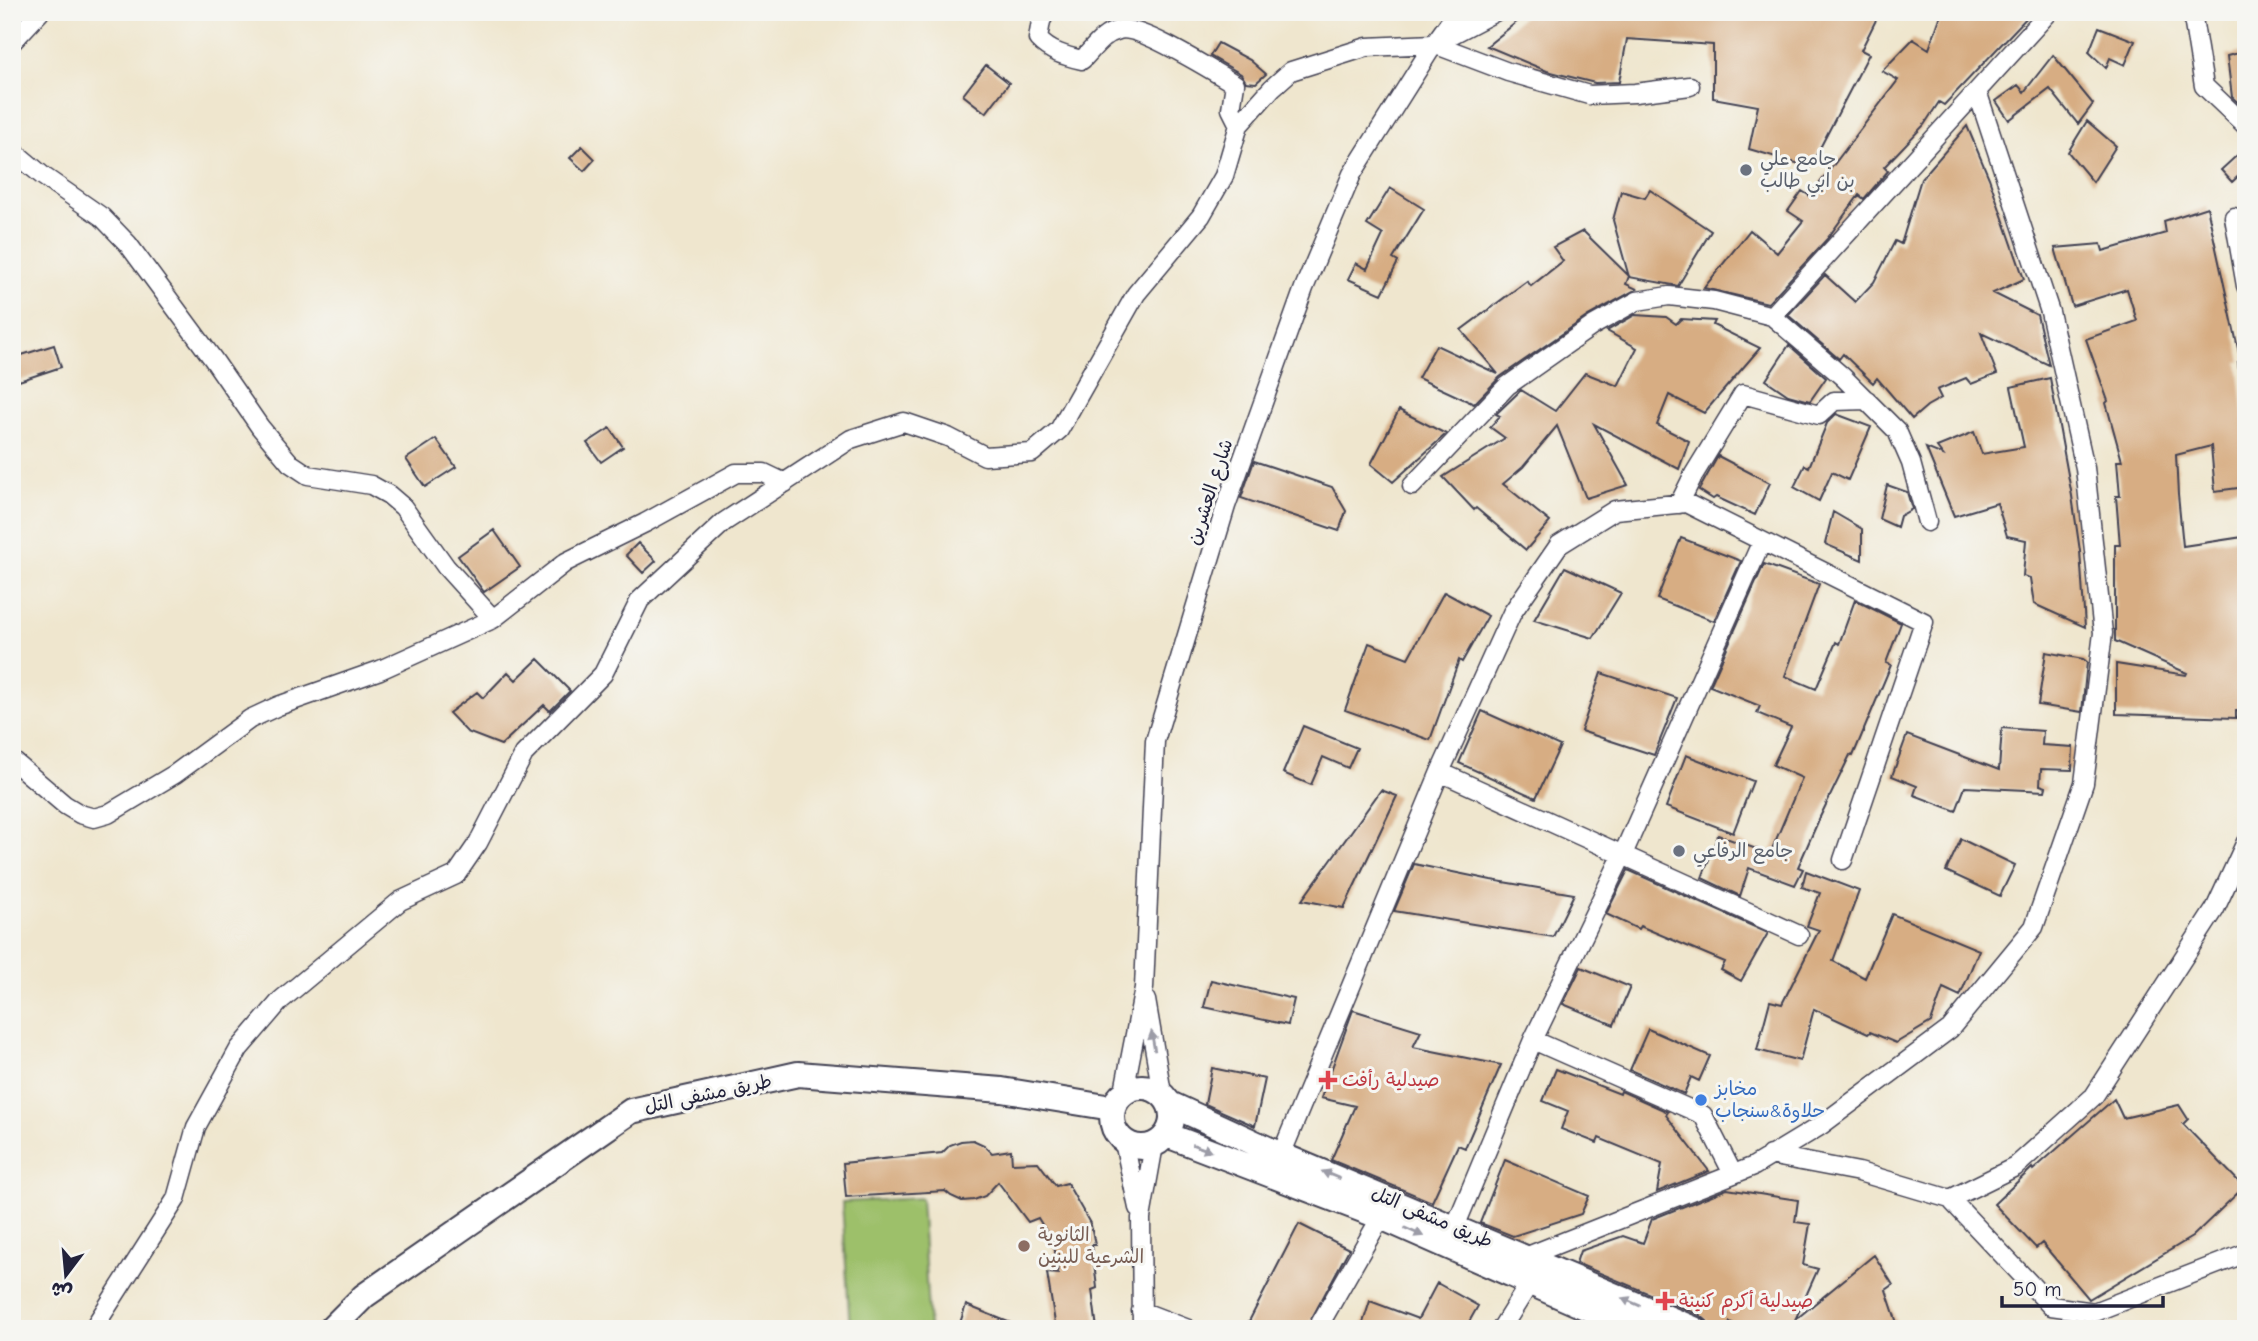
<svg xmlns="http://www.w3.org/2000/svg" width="2258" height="1341" font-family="'Comic Neue','Playpen Sans Arabic',sans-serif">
<rect width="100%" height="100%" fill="#f6f6f2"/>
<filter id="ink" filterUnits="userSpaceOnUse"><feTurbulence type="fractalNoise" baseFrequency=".0143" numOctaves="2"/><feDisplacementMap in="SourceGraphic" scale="14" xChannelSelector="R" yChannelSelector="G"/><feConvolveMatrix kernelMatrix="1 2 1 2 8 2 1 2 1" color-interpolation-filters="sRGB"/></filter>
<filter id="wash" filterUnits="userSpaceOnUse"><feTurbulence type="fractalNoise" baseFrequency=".00686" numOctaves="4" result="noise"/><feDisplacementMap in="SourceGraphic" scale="28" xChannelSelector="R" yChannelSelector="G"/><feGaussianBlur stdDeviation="1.57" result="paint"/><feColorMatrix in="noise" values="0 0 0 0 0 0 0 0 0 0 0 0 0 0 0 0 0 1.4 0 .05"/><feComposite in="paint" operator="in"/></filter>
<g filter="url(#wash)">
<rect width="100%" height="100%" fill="#efe6ce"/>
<path fill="#9dc06a" stroke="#607152" stroke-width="2" d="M921,1198L929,1328L850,1329L842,1202Z"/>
<g id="blocks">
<path fill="#d7ad83" d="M1529,12H1880L1861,50L1869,54L1810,167L1749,149L1758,106L1713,98V45L1627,39L1619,82L1595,83L1547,71L1487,46Z
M1942,12H2032L1944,105L1939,102L1924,125L1884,167L1888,171L1864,199L1859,195L1827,239L1768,303L1704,288L1750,230L1777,253L1803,221L1788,211L1802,191L1810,196L1898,80L1882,71L1913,39L1929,49Z
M2099,27L2135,41L2125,65L2110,58L2106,68L2089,52Z
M1218,43L1250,60L1266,74L1256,83L1246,82L1241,74L1210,56Z
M2246,51V110L2232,97L2227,56Z
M2053,55L2093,104L2078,124L2050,89L2009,120L1996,101L2018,85L2024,92Z
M986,65L1009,83L986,113L963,95Z
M2087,121L2116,146L2093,182L2068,152Z
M1967,126L1989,178L2024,279L1993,293L2037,315L2049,365L1981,333L1997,374L1971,384L1966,378L1937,390L1941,398L1927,406L1912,419L1877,378L1873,383L1843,354L1839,359L1788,315L1825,275L1855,302L1874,282L1895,241L1901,244L1921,179Z
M582,146L595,159L584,171L570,158Z
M2246,147V169L2232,182L2221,170Z
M1390,188L1424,209L1393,259L1398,262L1382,294L1348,279L1356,263L1367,269L1383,235L1367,225Z
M1650,190L1711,231L1678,286L1629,277L1613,220L1621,191L1645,198Z
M2207,207L2241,362H2238L2246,437V487L2215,491L2211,446L2176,455L2178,495L2183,546L2243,537L2246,557V711H2236V718L2116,714V664L2186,675L2187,673L2115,641V545H2120L2116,496H2120L2117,461H2122L2106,403L2108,401L2086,339L2137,321L2127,289L2072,306L2055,248L2101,244L2103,251L2166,233L2164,221Z
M1583,231L1629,276L1626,284L1637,289L1588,316L1500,377L1474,404L1418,378L1436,345L1498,374L1461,330L1527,281L1531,286L1563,261L1553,247Z
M1635,315L1666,317L1676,324L1681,319L1715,321L1713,325L1760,348L1704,413L1669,395L1657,425L1689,441L1679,469L1594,424L1628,485L1586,498L1557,426L1523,467L1503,484L1550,522L1526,550L1476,508L1474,510L1443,477L1505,438L1490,427L1500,416L1496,414L1521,390L1555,411L1585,373L1618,386L1637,348L1607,331Z
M54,345L61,367L19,381L12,358Z
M1789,345L1826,378L1810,401L1788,395L1766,380Z
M2050,378L2072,496L2080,551L2085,627L2034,604L2030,578L2023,576L2026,540L2007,536L1997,503L1954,516L1926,448L1943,455L1937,447L1974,432L1982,454L2024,447L2011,387Z
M1399,410L1446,434L1393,482L1371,464Z
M1836,414L1871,427L1848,480L1832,472L1819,501L1794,487L1805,465L1809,467L1827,423Z
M610,428L623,447L601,462L587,443Z
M436,439L456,467L425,487L406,459Z
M1718,456L1770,483L1755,515L1716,497L1713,499L1699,490Z
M1254,461L1332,487L1346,511L1339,531L1241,498Z
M1887,485L1907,492L1912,509L1900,516L1897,527L1879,519Z
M1833,512L1862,529V560L1825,544Z
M494,530L520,567L484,592L458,556Z
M1681,538L1741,561L1714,621L1657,599Z
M638,543L656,561L643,573L626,555Z
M1764,564L1819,584L1785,676L1816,689L1836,642L1839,644L1855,600L1901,623L1886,663L1891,665L1853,756L1850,755L1820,817L1798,867L1803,869L1795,885L1749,868L1740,896L1702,878L1718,835L1770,854L1802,778L1773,765L1791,727L1757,713L1760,706L1710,686Z
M1565,567L1621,593L1593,638L1534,620Z
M1444,592L1488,616L1462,662L1459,660L1430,740L1345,710L1369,643L1408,658Z
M2046,652L2083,659L2087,662L2082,712L2038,705Z
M538,659L570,691L550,711L544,705L501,745L467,732L449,713L477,692L483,698L508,672L516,680Z
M1601,673L1677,698L1654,755L1581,731Z
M1482,711L1560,746L1536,798L1459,763Z
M1303,726L1357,748L1348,768L1323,757L1311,785L1283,773Z
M2002,728L2043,731L2042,745L2073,747L2072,770L2041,769L2040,785L2046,787L2045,791L1965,787L1956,811L1914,795L1917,786L1892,776L1907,735L1999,770Z
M1686,755L1753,781L1733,833L1666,807Z
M1381,790L1397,796L1344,908L1302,900Z
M1961,839L2015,865L2000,896L1946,871Z
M1414,864L1491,880L1574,894L1553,937L1394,911Z
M1628,870L1768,933L1741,981L1721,970L1725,962L1640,926L1638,929L1606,914Z
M1806,871L1859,891L1833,961L1865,978L1892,914L1979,950L1960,996L1943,988L1931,1022L1896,1043L1870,1032L1868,1034L1814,1009L1800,1061L1757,1050L1770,1001L1782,1004L1819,930L1807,926L1820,893L1802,887Z
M1581,967L1630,987L1614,1025L1563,1004Z
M1211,980L1294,999L1288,1025L1204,1007Z
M1353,1010L1421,1031L1413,1047L1501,1065L1465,1148L1458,1145L1432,1202L1331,1160L1355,1106L1321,1098Z
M1648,1029L1710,1056L1699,1081L1691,1077L1684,1094L1630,1070Z
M1212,1068L1265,1079L1255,1126L1205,1104Z
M1556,1069L1620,1094L1621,1091L1668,1112L1666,1115L1709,1171L1657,1192L1662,1164L1599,1138L1597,1143L1561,1129L1568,1111L1543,1101Z
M2114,1099L2123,1118L2179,1105L2188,1119L2183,1124L2244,1187L2192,1237L2089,1299L2042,1243L2036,1248L1994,1204L2032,1168L2033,1170Z
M973,1140L984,1145L992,1153L1011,1150L1012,1163L1038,1162L1056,1186L1067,1183L1091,1225L1095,1245H1092L1097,1288L1092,1290L1097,1329H1056L1047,1273L1058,1274L1054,1244L1038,1218L1028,1222L998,1182L985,1196L974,1200L962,1201L951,1196L945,1191L846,1197L843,1163L942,1153L950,1145L961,1141Z
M1505,1160L1589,1196L1581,1214L1513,1236L1480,1223Z
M1727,1189L1798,1200L1795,1222L1810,1224L1803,1265L1818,1269L1795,1320L1874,1255L1893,1285L1886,1290L1899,1329H1743L1730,1322L1728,1329H1715L1709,1327L1707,1321L1700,1315L1576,1263L1580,1251L1623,1236L1643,1243L1652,1219Z
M1299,1224L1349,1249L1306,1329H1245Z
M1437,1283L1478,1306L1465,1329H1361L1370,1301L1418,1319Z
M966,1305L1023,1328V1329H958Z"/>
</g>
</g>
<g filter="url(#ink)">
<use href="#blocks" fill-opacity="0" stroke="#413f51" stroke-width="2"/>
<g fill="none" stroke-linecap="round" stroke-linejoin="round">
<g stroke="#413f51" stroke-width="21">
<path id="street" d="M1046,12L1041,21L1038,39C1050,52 1065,56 1082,60C1094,48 1102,34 1119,30C1139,24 1214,72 1235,84L1231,109L1239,125
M2192,12L2204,86L2246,126
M12,42L40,12
M1434,44L1508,72L1589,95L1635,93L1690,86
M12,150L43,176L102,217L128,244L213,359L260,427L290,463L308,475L371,485L389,495L403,507L446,567L493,619
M2234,217L2246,286
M1772,316L2049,12
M1412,486L1507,386L1594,325L1637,301L1669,296L1714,301L1772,316L1843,377L1897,431L1911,463L1927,522
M1679,504L1694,474L1743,394L1819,415L1834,401L1867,400
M12,760L65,805L80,814L94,818L108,814L175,774L250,719L278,706L380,670L493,619L566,562L645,523L736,473H764L785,483
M1440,772L1799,935
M1146,1000L1162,1093
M1533,1040L1703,1115L1733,1174
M1124,1091L1144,988L1155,741L1226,506L1304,288L1352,174L1434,44L1495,12
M1124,1142L1138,1208
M1281,1155L1440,772L1512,613L1559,545L1615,510L1686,503L1924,622L1843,860
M1770,1155L1859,1172L1950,1199L2051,1306L2094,1312L2246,1253
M1950,1199L2015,1167L2094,1096L2215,909L2246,842
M1455,1227L1533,1040L1623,854L1762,541
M1525,1257L1754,1166L1820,1126L1950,1029L2034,927L2084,783L2103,633L2085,468L2050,312L1977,91
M1141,1311L1188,1329
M93,1329L176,1199L196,1127L239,1049L281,1000L400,901L456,875L478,843L524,754L603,674L640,600L724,522L851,439L904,422L948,437L985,456L1032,453L1059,430L1136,294L1201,216L1224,176L1239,125L1272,88L1291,71L1367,47L1434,44L1457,12
M1142,1329L1141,1218L1154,1145
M1317,1329L1381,1217
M1501,1329L1529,1284"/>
</g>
<g stroke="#413f51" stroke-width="28">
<path id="secondary" d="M1112 1117a30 30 0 1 1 60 0a30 30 0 1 1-60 0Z
M1170,1104L1281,1155L1694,1329
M1167,1135L1381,1217L1635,1329
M331,1329L364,1296L631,1111L798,1074L1002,1090L1112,1108"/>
</g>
<use href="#street" stroke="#fff" stroke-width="18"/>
<use href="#secondary" stroke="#fff" stroke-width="24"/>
</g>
<defs><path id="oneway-solid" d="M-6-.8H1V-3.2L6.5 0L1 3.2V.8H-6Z" transform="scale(1.75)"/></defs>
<g fill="#9c9ca7">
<use href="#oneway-solid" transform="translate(1153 1041) rotate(-100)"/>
<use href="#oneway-solid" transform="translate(1202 1148) rotate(20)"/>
<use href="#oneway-solid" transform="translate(1331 1175) rotate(-158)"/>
<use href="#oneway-solid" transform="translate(1414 1232) rotate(24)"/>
<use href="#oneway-solid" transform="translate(1631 1302) rotate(-157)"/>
</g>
</g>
<g fill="#6b7280" stroke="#f6f6f2" stroke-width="2.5">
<circle cx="1746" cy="170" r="7"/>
<circle cx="1679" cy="851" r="7"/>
</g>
<g fill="#e0444e" stroke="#f6f6f2" stroke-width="2.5">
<path d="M1324.5 1069.5h7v7h7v7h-7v7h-7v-7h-7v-7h7z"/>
<path d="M1661.5 1290.5h7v7h7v7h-7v7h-7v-7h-7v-7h7z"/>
</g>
<circle fill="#3f7fe0" stroke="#f6f6f2" stroke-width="2.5" cx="1701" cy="1100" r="7"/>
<circle fill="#8d6e63" stroke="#f6f6f2" stroke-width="2.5" cx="1024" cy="1246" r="7"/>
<g text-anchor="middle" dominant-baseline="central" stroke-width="6" stroke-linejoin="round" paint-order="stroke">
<g font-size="19" fill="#5b616d" stroke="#f6f6f2" text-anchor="start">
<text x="1760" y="159">جامع علي<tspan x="1760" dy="22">بن ابي طالب</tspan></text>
<text x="1693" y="851">جامع الرفاعي</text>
</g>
<g font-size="19" fill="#22223b" stroke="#f6f6f2">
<text transform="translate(1210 492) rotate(-72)">شارع العشرين</text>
<text transform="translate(708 1094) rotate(-12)">طريق مشفى التل</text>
<text transform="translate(1432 1217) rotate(23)">طريق مشفى التل</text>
</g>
<g font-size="19" fill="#be3a42" stroke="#f6f6f2" text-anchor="start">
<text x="1342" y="1080">صيدلية رأفت</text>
<text x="1679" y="1301">صيدلية أكرم كنينة</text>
</g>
<g font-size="19" fill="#366cbe" stroke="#f6f6f2" text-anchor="start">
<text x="1715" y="1089">مخابز<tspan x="1715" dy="22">حلاوة&amp;سنجاب</tspan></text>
</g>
<g font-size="19" fill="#785e54" stroke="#f6f6f2" text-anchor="start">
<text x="1038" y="1235">الثانوية<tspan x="1038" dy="22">الشرعية للبنين</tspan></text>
</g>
</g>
<rect width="2258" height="1341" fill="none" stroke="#f6f6f2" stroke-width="42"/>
<g transform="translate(66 1275) rotate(196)" stroke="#f6f6f2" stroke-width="5" paint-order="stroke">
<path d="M0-5L12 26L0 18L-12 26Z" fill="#22223b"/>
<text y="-10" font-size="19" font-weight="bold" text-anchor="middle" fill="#22223b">ش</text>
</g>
<path d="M2002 1296v10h161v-10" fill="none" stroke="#22223b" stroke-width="3.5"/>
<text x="2013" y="1296" font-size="21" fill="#22223b" stroke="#f6f6f2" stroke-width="5" paint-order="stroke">50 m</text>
</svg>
